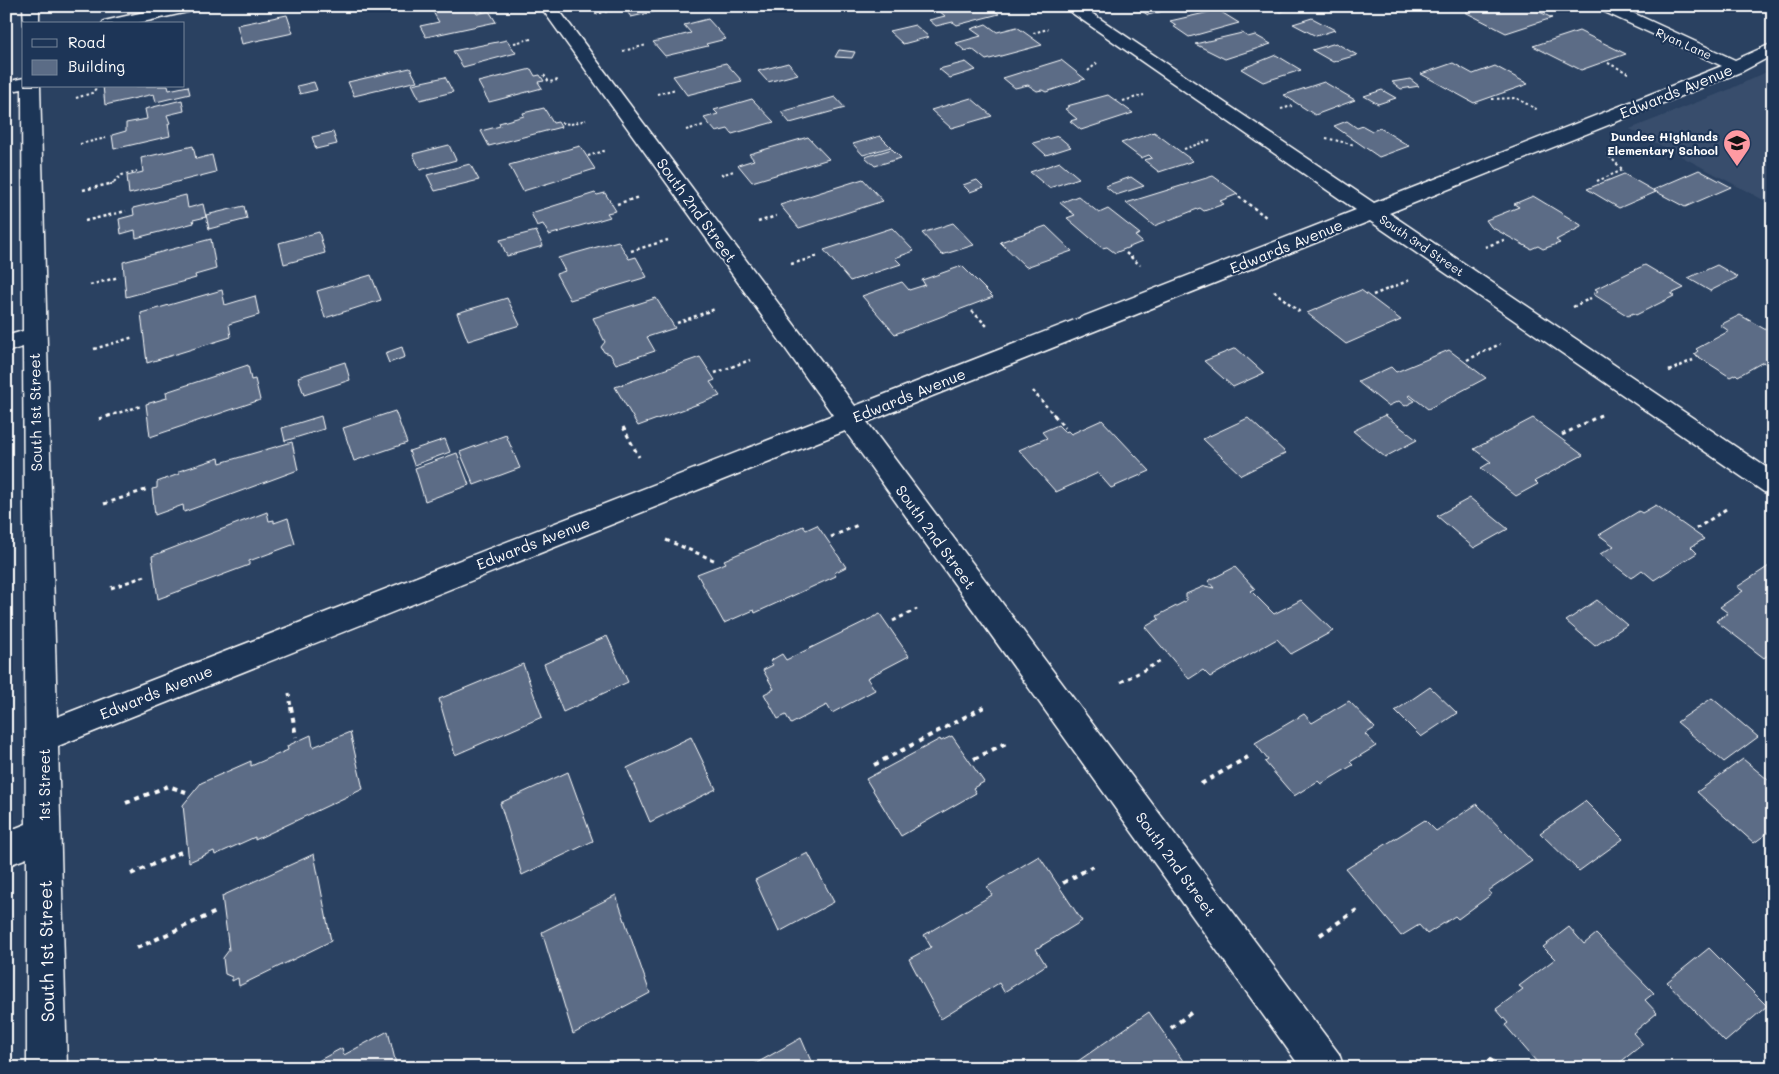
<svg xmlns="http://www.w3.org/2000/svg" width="1779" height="1074" font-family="Mali,sans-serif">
<rect width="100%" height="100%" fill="#2a4161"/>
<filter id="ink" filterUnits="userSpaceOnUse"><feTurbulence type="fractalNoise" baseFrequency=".02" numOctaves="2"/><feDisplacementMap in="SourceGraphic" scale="10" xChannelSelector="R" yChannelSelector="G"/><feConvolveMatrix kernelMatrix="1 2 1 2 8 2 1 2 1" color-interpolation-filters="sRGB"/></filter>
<g filter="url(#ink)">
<path fill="#394e6c" d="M1773,69V205L1630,129L1728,90Z"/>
<path fill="#5b6c86" stroke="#fff" d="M466,6L469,10L474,9L477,14L489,11L496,22L426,37L420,26L439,22L430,7Z
M623,6H670L672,8L631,17Z
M954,6H989L999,14L957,25L953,22L936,26L929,20L945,16L938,10Z
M1134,6H1182L1148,15Z
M1270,6H1300L1280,12Z
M1485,6H1528L1552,18L1506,33L1465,12Z
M1218,10L1239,23L1189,37L1173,26L1176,25L1170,21Z
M287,15L293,33L242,44L237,25Z
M1312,18L1335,30L1316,36L1293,24Z
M708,19L726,39L706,44L708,46L665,56L653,42L691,33L684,25Z
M986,24L997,32L1017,27L1042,45L986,60L972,49L965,51L956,43L981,36L971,29Z
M915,25L929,37L903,44L889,31Z
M1579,31L1626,54L1581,70L1533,46Z
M1242,33L1248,37L1255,35L1271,44L1225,59L1195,44Z
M507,40L516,53L463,67L453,51Z
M1336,43L1357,55L1333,62L1312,50Z
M839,50L855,52L852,58L835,57Z
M1276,55L1301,70L1263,82L1241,69Z
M1061,60L1085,79L1046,92L1042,90L1037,91L1028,85L1015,88L1003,78Z
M966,62L976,70L950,78L939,69Z
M726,63L742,81L687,95L673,76Z
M788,63L798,74L768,82L758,71Z
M1453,63L1473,74L1495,66L1528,84L1474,103L1421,74Z
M410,68L417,81L354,96L348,82Z
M531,69L535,76L540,75L544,81L538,82L542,88L497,100L489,102L478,82Z
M445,77L453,92L420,100L412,84Z
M1410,79L1419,86L1401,89L1392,82Z
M314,82L317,90L300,94L297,86Z
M1324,82L1355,100L1315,115L1284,95Z
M103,86H168L169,90L188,86L190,94L156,102L154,94L105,105Z
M1382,90L1396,98L1378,104L1364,96Z
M1108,95L1133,113L1081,130L1070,121L1077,119L1065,109L1069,107L1067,106Z
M835,97L845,108L790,123L781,112Z
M971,98L992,116L951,128L931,110Z
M752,99L774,122L732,134L728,129L716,132L704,118L718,114L714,110Z
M182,100L184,111L167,115L170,123L168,124L170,136L114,149L112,135L126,131V123L147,119L145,109Z
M544,108L553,123L558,122L561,127L489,146L481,131L500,126L499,123L524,116L523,113Z
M1347,121L1357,128L1363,126L1372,131L1380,128L1409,146L1379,157L1334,126Z
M333,132L337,144L316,149L312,137Z
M1154,132L1193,161L1159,172L1144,160L1152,158L1149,155L1141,158L1121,143Z
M880,136L891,147L863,155L853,144Z
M1058,136L1071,147L1046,155L1033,143Z
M808,137L829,159L752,182L738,165L754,160L749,154Z
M449,145L456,160L420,170L413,154Z
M193,146L196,159L212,155L216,172L129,194L127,176L143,172L141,158Z
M580,146L595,169L523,191L509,165Z
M892,149L901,158L875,166L865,157Z
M1060,162L1079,178L1049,188L1030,172Z
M470,164L479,180L435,191L427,175Z
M1699,170L1731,187L1685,207L1653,190Z
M1624,174L1656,192L1619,208L1587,189Z
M1213,176L1238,194L1220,201L1224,204L1204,211L1200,208L1154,226L1126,203Z
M1131,177L1144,186L1116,195L1105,186Z
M863,179L883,201L799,228L780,205Z
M977,180L984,187L970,192L963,185Z
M595,193L597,195L605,193L616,211L607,213L610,217L549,235L543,224L537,226L531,213Z
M186,195L188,208L203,204L206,217L193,220L194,223L136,238L135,230L121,234L119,219L134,215L133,208Z
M1078,196L1099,213L1108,209L1140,234L1135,236L1142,242L1115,253L1107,247L1102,248L1067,218L1075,215L1060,203Z
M1533,196L1581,225V227L1556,240L1560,243L1543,249L1538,246L1531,249L1491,227L1486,220L1519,207L1514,204Z
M244,206L247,219L209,229L206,215Z
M953,223L974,245L942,255L922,233Z
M1046,226L1072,251L1026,267L1000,242Z
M892,228L914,251L895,258L901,264L850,281L824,250Z
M536,231L543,246L507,256L500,240Z
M319,232L325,253L284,264L279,243Z
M211,239L216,269L195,275L196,278L126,297L123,262Z
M618,241L629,259L636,257L647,277L570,300L556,274L565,271L558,258Z
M1645,265L1684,288L1671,294L1674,296L1636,315L1633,313L1628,316L1593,294L1598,291L1595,289Z
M1717,265L1738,277L1710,291L1688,278Z
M962,266L993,297L895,334L862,296L902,282L909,290L925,285L922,280Z
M371,275L381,300L325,318L317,291Z
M222,290L225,305L255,296L259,315L229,324L231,337L147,363L141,313Z
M1361,290L1401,320L1346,344L1307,313Z
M507,298L520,325L468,341L457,313Z
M656,298L675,328L647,337L655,351L616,364L610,354L604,352L601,347L605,342L593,318Z
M1740,315L1773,334V368L1763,362L1738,376L1736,374L1730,377L1694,354L1698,351L1696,349L1729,331L1720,325Z
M402,347L405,357L389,363L385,353Z
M1236,348L1264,373L1233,387L1204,361Z
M1449,350L1486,378L1428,409L1410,395L1408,396L1415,401L1405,406L1399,401L1388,406L1358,382L1391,367L1396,372Z
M700,357L715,380L710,382L720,396L638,426L615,387Z
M345,362L350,380L304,395L298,377Z
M248,365L251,380L255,379L260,400L150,437L146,404L167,398L166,392Z
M395,411L407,443L354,461L343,428Z
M1385,415L1417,440L1385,457L1353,431Z
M321,416L324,429L285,441L282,428Z
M1248,418L1286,453L1241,475L1203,439Z
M1533,418L1583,455L1535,481L1538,484L1516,496L1481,468L1491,462L1474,449Z
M1102,420L1150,471L1111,488L1098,473L1056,492L1019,450L1047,438L1042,432L1058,425L1065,432L1068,431L1071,434Z
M506,435L520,468L474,485L460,452Z
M445,439L450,452L414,465L409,451Z
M292,442L298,470L184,512L183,505L155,515L152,489L157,488V482L179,474V471L219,458L220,463Z
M457,453L469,485L425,501L415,468Z
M1470,498L1508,529L1474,548L1437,516Z
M1656,505L1704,539L1691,547L1697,553L1654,580L1642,570L1631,578L1600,554L1614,546L1599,535L1639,511L1642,513Z
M267,512L269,521L274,520V523L288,518L295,544L249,561V565L158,599L152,556Z
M817,525L846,567L834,573L836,576L755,613L754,610L724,623L697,574L726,563L724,560L803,526L806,530Z
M1772,564L1773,651L1764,658L1716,621L1728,613L1720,607L1743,591L1737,587Z
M1235,567L1255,589L1251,591L1274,614L1301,600L1333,631L1291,654L1277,639L1210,677L1203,670L1189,679L1145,627L1159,619L1157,616L1186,601V594L1205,586L1214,588L1208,581Z
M1597,600L1627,625L1595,646L1566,621Z
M880,614L909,656L867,678L875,690L832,713L827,705L791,724L786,715L778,719L764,694L774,689L763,670L773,665L770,661L782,654L786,660Z
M607,636L628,682L563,712L544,664Z
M523,664L542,717L455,755L439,699Z
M1430,687L1457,713L1421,737L1395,711Z
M1712,698L1758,737L1724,762L1677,722Z
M1349,701L1375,728L1365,734L1376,746L1350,762L1353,765L1321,784L1318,781L1294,796L1265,762L1268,760L1255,743L1304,714L1312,723Z
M350,732L363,789L255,840V837L215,855L214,851L189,862L183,805L201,783L251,761V766L288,750L287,746L311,735L313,747Z
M952,736L984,782L973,788L976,793L901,836L866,779L940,739L941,741Z
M691,737L716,789L650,822L627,768Z
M1743,759L1773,784V829L1754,843L1697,792Z
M568,772L593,841L522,875L500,803Z
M1585,801L1623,839L1579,871L1540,833Z
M1477,804L1532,861L1488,891L1492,894L1458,919L1455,916L1427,934L1419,925L1401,936L1346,869L1425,820L1436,831Z
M808,853L834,902L779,932L755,880Z
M314,854L331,941L239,986L238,978L232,981V977L225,974L223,958L229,950L222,896Z
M1039,856L1082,921L1036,949L1046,965L1004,992L999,983L941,1019L909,959L931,947L924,935L992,895L987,887Z
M616,895L650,993L573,1034L542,932Z
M1569,927L1584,944L1596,934L1654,993L1645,1000L1657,1013L1633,1033L1643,1044L1613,1068H1542L1505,1025L1508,1023L1496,1009L1523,989L1519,986L1555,959L1543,947Z
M1709,948L1767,1006L1725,1042L1667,982Z
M1149,1012L1188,1068H1068Z
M388,1031L397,1068H305L342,1048L344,1055Z
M801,1038L814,1068H748Z"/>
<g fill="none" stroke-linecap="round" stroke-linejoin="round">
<g stroke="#fff" stroke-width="3">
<path id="minor" d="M23,6H39V24L24,25Z
M171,6H203L201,9L134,24H102L104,21Z
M540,6H556L855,406L1356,210L1062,6H1081L1374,203L1722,66L1598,9L1596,6H1618L1735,60L1773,43V55L1743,71L1389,213L1773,472V495L1764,492L1370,221L867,422L1339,1054L1344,1068H1301L845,431L58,746L67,1068H27V858L6,866V832L26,824L23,347L6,352V336L23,331L22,89L6,92V82L24,78V86H40L57,717L833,415Z"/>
</g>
<path stroke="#fff" stroke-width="2" stroke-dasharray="2.5 2.5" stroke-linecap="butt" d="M481,11L503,6
M595,14L619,9
M1033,33L1048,29
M514,43L531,39
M623,51L647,45
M1608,63L1630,74
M1088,71L1097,63
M544,75L549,82L558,80
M657,94L676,89
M76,98L92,93L98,86
M1492,99L1516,98L1538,110
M1123,101L1144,95
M1281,109L1292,106
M561,123L571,124L586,120
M686,130L704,125
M1326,138L1355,145
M80,144L106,138
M1184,149L1210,140
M588,156L607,150
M721,175L734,171
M1597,181L1623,170L1607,154
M110,185L122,175L137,171"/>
<path stroke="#fff" stroke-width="2.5" stroke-dasharray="3 3" stroke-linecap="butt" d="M83,190L114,183
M1239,197L1266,217
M617,204L639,197
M85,221L126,211
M758,222L776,216
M1485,247L1504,240
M631,251L668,240
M1126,253L1140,265
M791,264L819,256
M90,285L119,277
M1274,291L1301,313
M1373,295L1410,280
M1573,307L1591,298
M972,311L987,326
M677,323L715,309
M94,349L134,337
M1467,360L1500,344
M1669,371L1693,360
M715,373L750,360
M1033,391L1055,416
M108,416L141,406
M1598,416L1601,415"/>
<path stroke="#fff" stroke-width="3" stroke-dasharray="4 4" stroke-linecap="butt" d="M1054,415L1065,428
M99,419L112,415
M623,427L639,457
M1562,435L1601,415
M104,504L148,489
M1696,529L1729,507
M831,537L860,524
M666,540L716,561
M111,588L148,575
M893,621L917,609
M1121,682L1163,660
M289,693L291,708"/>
<path stroke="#fff" stroke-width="4" stroke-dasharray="5 5" stroke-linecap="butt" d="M291,707L296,737
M974,759L1008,742
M874,765L984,707
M1201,784L1248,757
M126,803L168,786L186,792
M131,874L181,852
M1063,883L1093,866
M1320,935L1361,907
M137,948L216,912
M1171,1028L1192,1012
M1481,1068L1490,1060L1503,1068"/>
<use href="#minor" fill="#1d3557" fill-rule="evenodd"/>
</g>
</g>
<defs>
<g id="school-pin" transform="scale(1.4375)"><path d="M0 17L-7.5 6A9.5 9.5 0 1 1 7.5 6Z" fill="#ff9aa2" stroke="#1d3557"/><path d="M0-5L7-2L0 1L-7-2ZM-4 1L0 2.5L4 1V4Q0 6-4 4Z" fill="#111"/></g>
</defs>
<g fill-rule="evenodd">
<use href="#school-pin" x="1737" y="143"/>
</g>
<g text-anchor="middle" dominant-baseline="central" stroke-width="4.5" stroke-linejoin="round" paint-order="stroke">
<g font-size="12" fill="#fff" stroke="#1d3557">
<text transform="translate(1684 43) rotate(24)">Ryan Lane</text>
<text transform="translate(1422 245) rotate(34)">South 3rd Street</text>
</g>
<g font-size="12" font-weight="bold" fill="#fff" stroke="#1d3557" text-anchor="end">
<text x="1718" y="136">Dundee Highlands<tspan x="1718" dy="14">Elementary School</tspan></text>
</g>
<g font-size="15" fill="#fff" stroke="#1d3557">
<text transform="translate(1676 91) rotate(-22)">Edwards Avenue</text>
<text transform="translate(697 210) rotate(54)">South 2nd Street</text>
<text transform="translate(1286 246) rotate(-22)">Edwards Avenue</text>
<text transform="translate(909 395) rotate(-22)">Edwards Avenue</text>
<text transform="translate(35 412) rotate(-91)">South 1st Street</text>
<text transform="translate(936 537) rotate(54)">South 2nd Street</text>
<text transform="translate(533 543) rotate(-21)">Edwards Avenue</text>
<text transform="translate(156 692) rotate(-22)">Edwards Avenue</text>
<text transform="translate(44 785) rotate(-90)">1st Street</text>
<text transform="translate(1176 864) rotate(54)">South 2nd Street</text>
</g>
<g font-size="18" fill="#fff" stroke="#1d3557">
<text transform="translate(46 951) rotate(-91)">South 1st Street</text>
</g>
</g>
<rect width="1779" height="1074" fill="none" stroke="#1d3557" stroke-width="25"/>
<rect x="12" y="12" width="1754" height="1049" fill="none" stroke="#fff" stroke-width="2" filter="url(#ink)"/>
<rect x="22" y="22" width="162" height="65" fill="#1d3557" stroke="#77869a"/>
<rect x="32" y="39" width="25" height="8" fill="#1d3557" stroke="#77869a"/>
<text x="68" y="48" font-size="15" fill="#ffffff">Road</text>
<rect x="32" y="60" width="25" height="15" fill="#5b6c86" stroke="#77869a"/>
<text x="68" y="72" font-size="15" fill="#ffffff">Building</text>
</svg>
